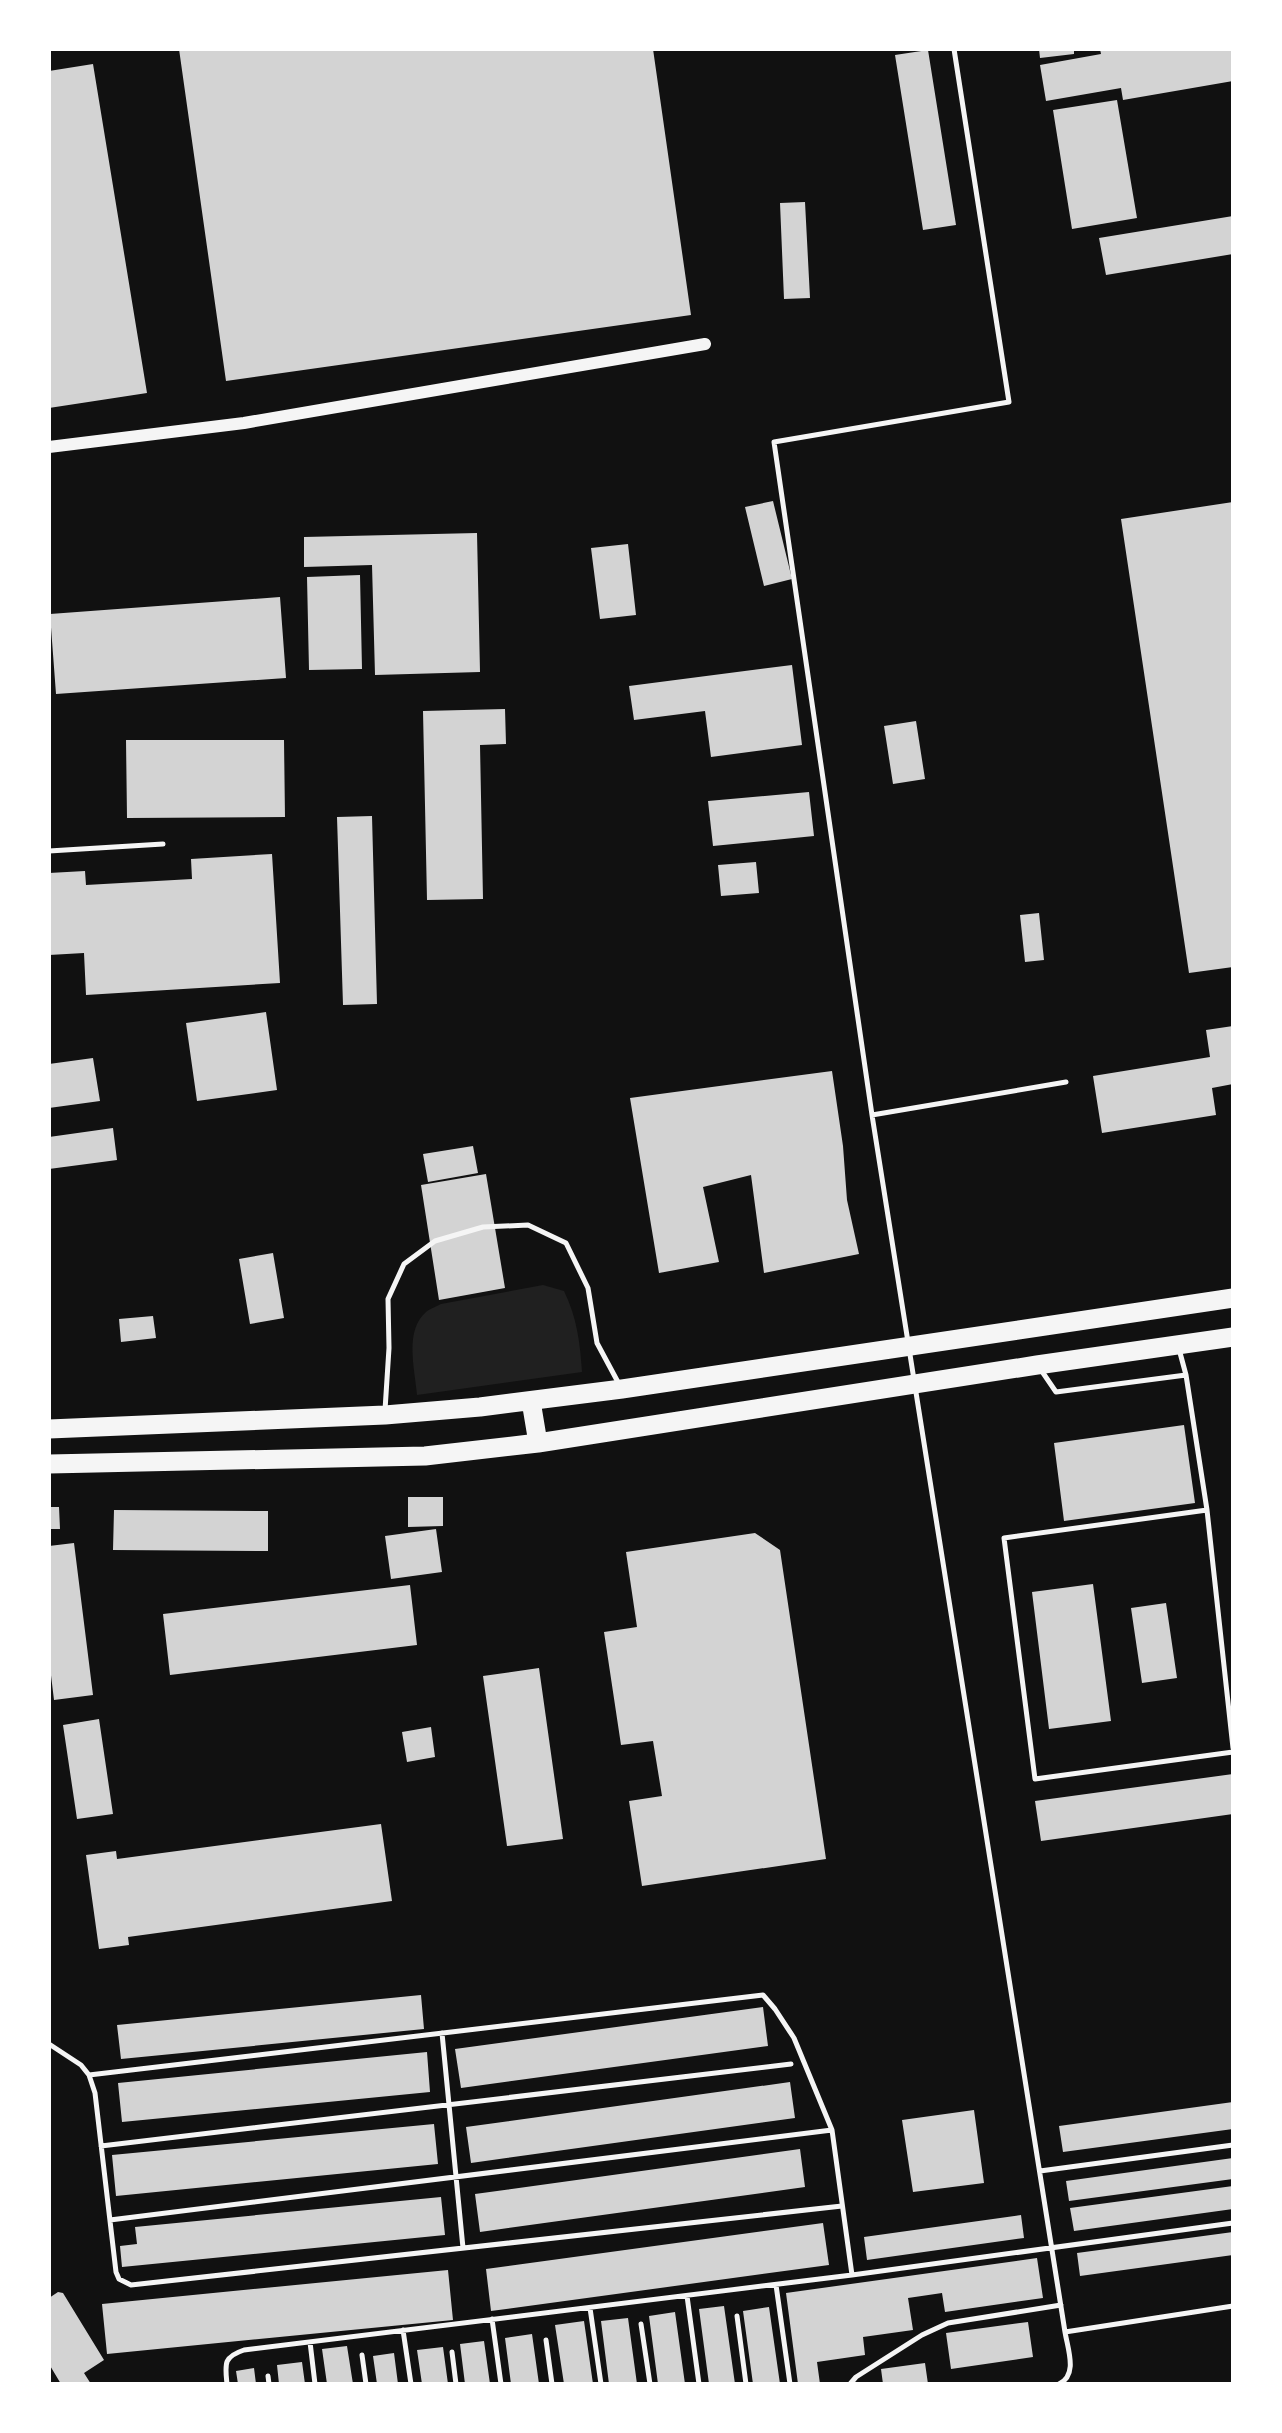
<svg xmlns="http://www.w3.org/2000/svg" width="1282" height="2433" font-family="'IBM Plex Serif',serif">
<rect width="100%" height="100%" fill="#111"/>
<path fill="#202020" d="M543,1285L564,1291C577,1318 580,1342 582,1372L417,1395C415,1370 404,1331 426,1312C429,1309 436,1307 441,1304Z"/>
<path fill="#d3d3d3" d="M179,49H653L691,315L226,381Z
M1039,49H1074V54L1040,58Z
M1100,49H1233V81L1123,100L1121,88L1046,101L1040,65L1101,54Z
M928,50L956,225L923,230L895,55Z
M93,64L147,393L49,408V71Z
M1117,100L1137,218L1072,229L1053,110Z
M805,202L810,298L784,299L780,203Z
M1233,216V254L1106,275L1099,238Z
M773,501L792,579L764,586L745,507Z
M1233,502V967L1189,973L1121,519Z
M477,533L480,672L375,675L372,565L304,567V537Z
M628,544L636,615L600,619L591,548Z
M360,575L362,669L309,670L307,577Z
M280,597L286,678L56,694L50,614Z
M792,665L802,745L711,757L705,711L634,720L629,686Z
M505,709L506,744L480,745L483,899L427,900L423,711Z
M916,721L925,779L893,784L884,726Z
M126,740H284L285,817L127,818Z
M809,792L814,836L713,846L708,801Z
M372,816L377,1004L343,1005L337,817Z
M272,854L280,983L86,995L84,953L49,955V873L85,871L86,885L192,879L191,859Z
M756,862L759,893L721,896L718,865Z
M1039,913L1044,960L1025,962L1020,915Z
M266,1012L277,1090L197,1101L186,1023Z
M1233,1026V1084L1212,1088L1216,1115L1102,1133L1093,1076L1210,1057L1206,1030Z
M93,1058L100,1101L49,1108V1064Z
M832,1071L843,1146L847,1200L859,1254L764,1273L751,1175L703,1187L719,1262L659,1273L630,1098Z
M113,1128L117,1160L49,1169V1137Z
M473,1146L478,1173L428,1182L423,1154Z
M486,1174L505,1288L439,1300L421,1185Z
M273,1253L284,1318L250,1324L239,1259Z
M153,1316L156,1338L121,1342L119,1319Z
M1184,1425L1195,1503L1064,1521L1054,1443Z
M408,1497H443V1526L408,1527Z
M49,1507H59L60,1529H49Z
M114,1510L268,1511V1551L113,1550Z
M436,1529L442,1572L391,1579L385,1536Z
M755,1533L780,1550L826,1859L642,1886L629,1801L662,1796L653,1741L621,1745L604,1632L637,1627L626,1552Z
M74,1543L93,1695L54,1700L49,1659V1546Z
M1093,1584L1111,1721L1049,1729L1032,1592Z
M410,1585L417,1645L170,1675L163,1614Z
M1166,1603L1177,1678L1142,1683L1131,1608Z
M539,1668L563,1839L507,1846L483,1676Z
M99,1719L113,1814L77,1819L63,1725Z
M431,1727L435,1757L407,1762L402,1732Z
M1233,1774V1814L1041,1841L1035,1801Z
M381,1824L392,1901L128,1937L129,1945L99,1949L86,1855L116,1851L117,1859Z
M421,1995L424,2029L121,2059L117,2025Z
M763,2007L768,2046L461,2088L455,2049Z
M427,2052L430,2092L122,2122L118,2083Z
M790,2082L795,2118L471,2163L466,2127Z
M1233,2102V2129L1063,2152L1059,2126Z
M974,2110L984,2183L913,2192L902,2120Z
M434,2124L438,2164L116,2196L112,2155Z
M800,2149L805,2187L480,2232L475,2194Z
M1233,2158V2179L1069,2201L1066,2181Z
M1233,2186V2209L1074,2231L1070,2208Z
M441,2197L445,2235L122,2267L120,2246L137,2244L135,2227Z
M1021,2215L1024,2238L867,2260L864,2237Z
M823,2223L829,2265L491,2311L486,2269Z
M1233,2232V2255L1080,2276L1077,2253Z
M1037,2258L1043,2298L945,2312L942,2293L908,2298L913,2330L863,2337L865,2355L817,2362L820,2384H798L786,2293Z
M448,2270L453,2320L107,2354L102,2304Z
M58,2292L63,2293L104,2360L84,2373L91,2384H61L49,2364V2298Z
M724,2306L735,2384H709L699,2309Z
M769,2307L780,2384H753L743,2311Z
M675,2312L685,2384H658L649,2316Z
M628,2318L637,2384H609L601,2321Z
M584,2321L593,2384H564L555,2325Z
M1028,2322L1033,2357L951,2369L946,2333Z
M532,2334L539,2384H511L505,2338Z
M484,2341L490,2384H465L460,2344Z
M347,2346L353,2384H327L322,2349Z
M443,2347L448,2384H422L417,2350Z
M394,2353L398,2384H377L373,2356Z
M302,2362L305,2384H279L277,2365Z
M925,2363L928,2384H883L881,2369Z
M254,2368L256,2384H238L236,2371Z"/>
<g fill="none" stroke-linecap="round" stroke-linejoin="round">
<path stroke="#f5f5f5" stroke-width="5" d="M954,49L1009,402L774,442L872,1115L1065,2332L1233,2306
M49,851L163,844
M872,1115L1066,1082
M1179,1349L1186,1375L1207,1510L1233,1748
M1041,1370L1056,1392L1186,1375
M385,1410L389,1348L388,1299L404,1264L435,1241L483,1227L528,1225L566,1243L588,1288L597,1343L619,1384
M1207,1510L1004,1538L1035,1779L1233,1752
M442,2033L463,2248
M49,2044L81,2065L89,2075L763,1995L775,2009L794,2038L832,2130L852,2275
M89,2075L95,2093L116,2272L119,2279L131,2285L842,2206
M101,2146L791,2064
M1040,2171L1233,2145
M110,2220L832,2130
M776,2285L790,2384
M687,2296L699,2384
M590,2308L601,2384
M737,2316L746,2384
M492,2319L501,2384
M641,2324L650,2384
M403,2330L411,2384
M546,2340L552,2384
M310,2342L315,2384
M452,2352L456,2384
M362,2355L366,2384
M268,2376L269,2384
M227,2384C225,2364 223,2357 244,2350L852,2275L1233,2223
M850,2384L856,2377L922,2335L948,2323L1061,2305
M1059,2384C1078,2375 1068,2350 1065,2332"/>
<path stroke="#f5f5f5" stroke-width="12" d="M49,447L244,423L705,344"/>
<path stroke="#f5f5f5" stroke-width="19" d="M531,1401L538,1443
M49,1429L385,1415L480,1407L622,1389L1233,1298
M49,1464L425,1456L538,1443L1037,1365L1233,1337"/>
</g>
<rect width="1282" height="2433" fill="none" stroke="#ffffff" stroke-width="102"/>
</svg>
